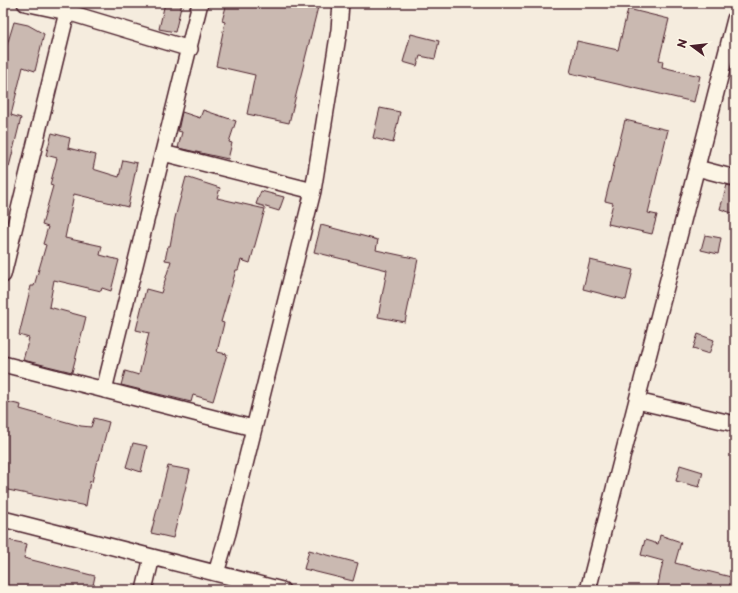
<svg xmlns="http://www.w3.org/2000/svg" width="738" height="593" font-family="'Playpen Sans',sans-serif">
<rect width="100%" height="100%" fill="#f5ecde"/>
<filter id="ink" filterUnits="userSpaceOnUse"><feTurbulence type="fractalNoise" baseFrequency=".025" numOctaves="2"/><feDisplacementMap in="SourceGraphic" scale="8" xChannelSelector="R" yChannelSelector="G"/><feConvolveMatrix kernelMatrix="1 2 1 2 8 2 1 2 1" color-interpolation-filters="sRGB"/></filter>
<g filter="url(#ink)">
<path fill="#cab9b1" stroke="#4a1f2b" d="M165,3H182L175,32L159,29Z
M227,3H301L318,7L289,123L247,114L255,75L216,66L225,22L222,21Z
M628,9L669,19L659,60L663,61L662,67L700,76L694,102L570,73L577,41L618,50Z
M14,22L28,25L44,34L35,71L23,67L11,115L21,118L9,167L3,166V58Z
M411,34L439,41L435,59L420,56L417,66L403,62Z
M380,108L400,112L393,143L373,138Z
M203,110L236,121L229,142L232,143L228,159L178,148L182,132L178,131L182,112L200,118Z
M625,120L668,130L648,213L657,215L652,234L608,224L613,203L605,201Z
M52,133L70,138L68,148L96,155L93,169L119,177L123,160L137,163L128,207L74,194L65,238L102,246L100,255L119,260L111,291L102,288L101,291L54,280L49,307L86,317L72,372L23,360L29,338L19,335L31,286H34L46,245L43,244L48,227L42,225L53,186L50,185L57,158L46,155Z
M186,177L220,188L217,198L265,209L250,263L241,260L238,270H236L221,322L224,323L217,352L227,354L213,401L193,395L191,402L121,385L125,371L139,375L149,333L136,330L146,289L161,293L171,261L165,260L168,246H170L175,218Z
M727,185L735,187V214L720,209Z
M261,191L284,197L279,211L256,204Z
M321,225L378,240L376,250L418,259L405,322L378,317L387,270L314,252Z
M705,235L721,238L718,254L701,250Z
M590,260L633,270L626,300L583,289Z
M698,334L714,340L709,354L693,349Z
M3,401L21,405L20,409L81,426L91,427L94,418L109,422L99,460H97L92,482L90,481L86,506L3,489Z
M133,443L147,446L141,472L126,467Z
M680,465L703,472L699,487L676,481Z
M168,466L190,470L173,538L151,533Z
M660,535L681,542L675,563L735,578V590H657L663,561L641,555L645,540L658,544Z
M3,539L27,544L24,558L95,576L92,590H3Z
M309,550L358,563L353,581L304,569Z"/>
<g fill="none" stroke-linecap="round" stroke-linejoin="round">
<g stroke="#4a1f2b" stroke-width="18">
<path id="street" d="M25,3L67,12L190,49
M163,153L313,191
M697,168L735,178
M3,275L67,12
M3,364L253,428
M104,390L200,3
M637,401L735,424
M3,519L282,590
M216,573L228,533L313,191L339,30L341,3
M144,590L152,557
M588,590L735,19"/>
</g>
<use href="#street" stroke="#fcf5e5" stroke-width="15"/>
</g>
</g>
<rect width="738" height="593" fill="none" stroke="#fcf5e5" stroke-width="16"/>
<rect x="8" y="8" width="722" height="577" fill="none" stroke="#4a1f2b" stroke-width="1.5" filter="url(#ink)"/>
<g transform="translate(692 46) rotate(285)" stroke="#fcf5e5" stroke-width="3" paint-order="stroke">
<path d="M0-3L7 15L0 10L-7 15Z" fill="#4a1f2b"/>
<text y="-6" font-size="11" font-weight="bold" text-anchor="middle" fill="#4a1f2b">N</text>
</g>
</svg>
